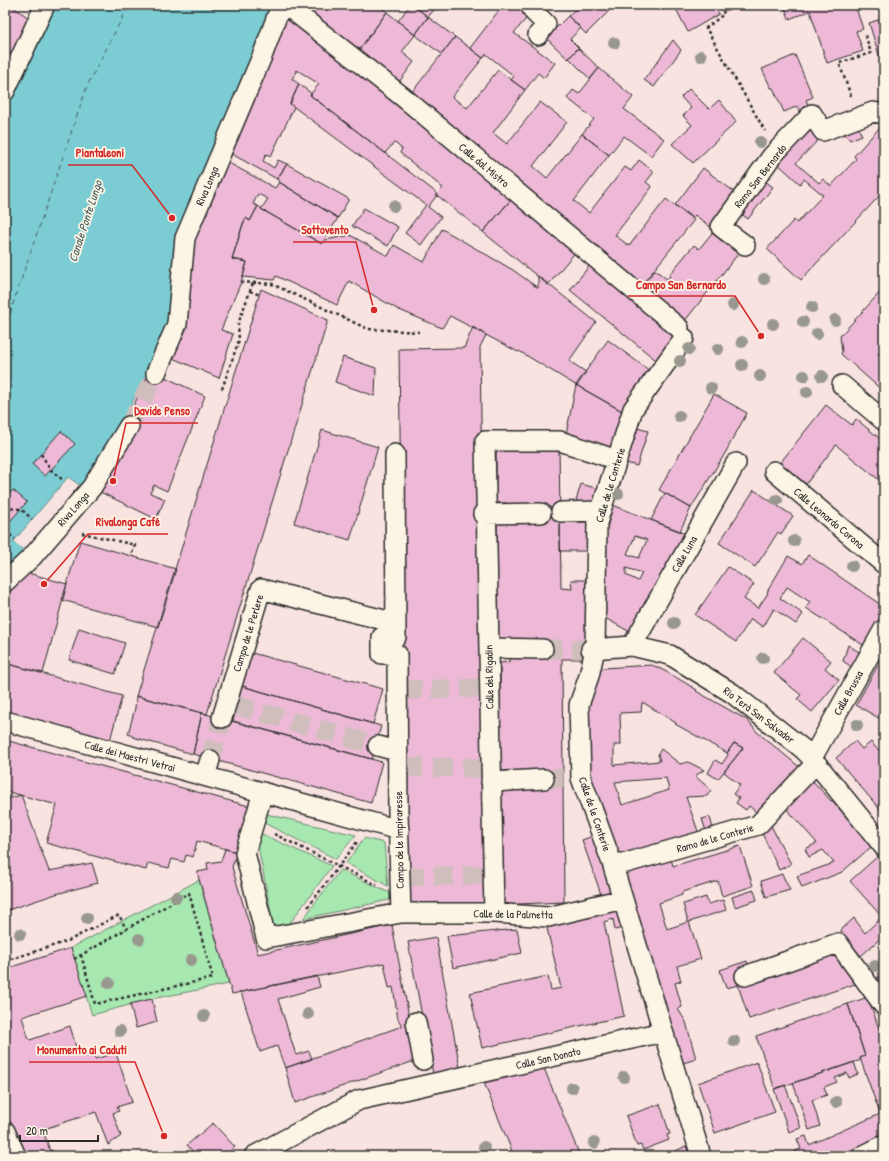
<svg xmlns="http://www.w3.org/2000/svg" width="889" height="1161" font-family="'Patrick Hand',sans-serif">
<rect width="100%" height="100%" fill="#f8e3e0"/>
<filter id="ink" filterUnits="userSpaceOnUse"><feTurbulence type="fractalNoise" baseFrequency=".025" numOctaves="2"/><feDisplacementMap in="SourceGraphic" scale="8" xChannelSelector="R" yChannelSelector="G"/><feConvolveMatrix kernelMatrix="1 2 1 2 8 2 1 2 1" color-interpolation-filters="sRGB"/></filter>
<g filter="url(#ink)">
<path fill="#a7e7b0" stroke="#69896e" d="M262,813L356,835L336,859L258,820Z
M255,831L332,866L290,923L274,928Z
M364,838L384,843L388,886L346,863Z
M340,870L390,893L393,899L303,919Z
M199,880L229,984L151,999L92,1015L71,948Z"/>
<path fill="#7ccdd3" stroke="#5c8c90" d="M56,5H274L170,315L164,337L112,444L81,486L68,477L13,542L26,552L5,572V110L15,82Z"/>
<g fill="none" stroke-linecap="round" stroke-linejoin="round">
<path stroke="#435c5d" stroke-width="1" stroke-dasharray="5 4" stroke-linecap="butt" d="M5,331L14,301L87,86L129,5"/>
</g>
<path fill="#edb9d6" stroke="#2b2b2b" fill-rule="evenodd" d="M5,5H10L29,18L5,72Z
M297,5H384L382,8L387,12L359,50Z
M410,5H413L428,17L415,35L398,21Z
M413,5H438L428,17Z
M503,5H526L529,15L514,33L555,63L544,78L538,73L525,90L511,80L514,76L486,54L483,58L470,48Z
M580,5H615L586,34L568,16Z
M674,5H714L719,14L688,32Z
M784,5H855L863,29L856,31L863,51L827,63L810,11L789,19Z
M286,11L515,195L483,232L438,196L437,197V194L443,188L400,153L402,149L395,143H394L385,153L310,95L319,84L297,70L292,79L299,84L290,104L294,107L271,156L266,154L263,161L274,168L278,160L287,164L277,179L228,152L269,64L265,61Z
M387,12L415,35L402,52L414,62L399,82L359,50Z
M568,16L581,28L570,39L579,48L568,59L546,38Z
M428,17L455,37L442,54L415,35Z
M884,18V71L869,23Z
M455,37L483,58L452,97L467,108L498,70L525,90L493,133L507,144L540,102L567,122L533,166L547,178L582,134L609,155L574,201L589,213L625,167L631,171L639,160L654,172L646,182L652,187L615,235L629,246L666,199L694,220L641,286L412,92Z
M673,40L681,50L654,87L644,80Z
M578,48L599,68L590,79L569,58Z
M795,55L813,97L806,100L809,107L802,115L798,106L784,112L773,88H771L762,69Z
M599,68L633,97L624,109L664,139L651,156L624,136L609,155L582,134L594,119L567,98L573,90L579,94Z
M299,84L312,94L310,95L438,194L428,207L441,217L421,245L405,233L426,205L290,104Z
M689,89L709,109L719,100L736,122L693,163L672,144L692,125L683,116L691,108L681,97Z
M811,122L820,138L796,163L819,183L823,179L831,186L856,159L854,156L881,126L884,129V191L801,280L767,249L794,220L797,223L823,195L804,179L800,184L776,162Z
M856,124L862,135L850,140L841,130Z
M227,162L275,188L279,182L338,218L322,244L261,209L268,199L258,194L253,204L258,206L250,221L246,218L243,224L232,259L247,262L241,282L221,330L233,334L219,378L170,357L190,247Z
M287,164L349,199L338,218L279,182L277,179Z
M703,168L737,194L713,229L695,215L693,218L675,205Z
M762,179L773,187L748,219L739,212Z
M515,195L577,250L548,285L483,232Z
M258,206L262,209H261L322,244L325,240L347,236L348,234L388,256L394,245L424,262L442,229L513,270L538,288V276L596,322L569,361L586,372L577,386L519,351L518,352L450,316L442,328L397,309L349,281L337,305L276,276L274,280L243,277L247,262L232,259L243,224L246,218L250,221Z
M364,208L398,227L388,246L352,226Z
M712,233L738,254L684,322L641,286L655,270L667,279L670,276L669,275L694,245L699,249Z
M593,261L677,332L657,361L570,290Z
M884,288V347L878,354L884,360V392L842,355L841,353L842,352L840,336Z
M261,289L328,320L207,714L136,696Z
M473,327L486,335L480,347L488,904L406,906L399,349L464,348Z
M608,340L650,371L622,411L576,385Z
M343,357L376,368L375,396L335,382Z
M150,370L205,396L167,491L154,485L150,493L165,499L156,519L98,491L125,424Z
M576,385L622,411L611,449L566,434Z
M714,394L747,413L724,455L691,508L659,490Z
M826,405L852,425L856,419L884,442V484L836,445L806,484L780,463Z
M637,428L648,431L637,466L626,463Z
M322,430L378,447L350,540L294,523Z
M61,431L75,444L45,476L32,464Z
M496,444L559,446L561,588L572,589L571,580H588L587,659H562L564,902L498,905L500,791H512L511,771L500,772V663L509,662V655H543L544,639H497V517L507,509V503H496Z
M581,484L599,489L593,507L576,501Z
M13,490L27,502L5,527V499Z
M754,490L793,516L781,534L778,532L766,551L755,567L719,543Z
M665,493L691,508L680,531L651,520Z
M613,505L686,534L630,632L605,618L602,547ZM635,536L647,540L639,558L627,554ZM626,568L642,573L638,581L626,575Z
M560,516H591L590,551H560Z
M80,541L176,569L158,627L62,600Z
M808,555L884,607V613L863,645L806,608L810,602L787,587L780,598L803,614L796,624L774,609L763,627L751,619L736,642L695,615L728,567L754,584L744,599L758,608L768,593L767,592L788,556L802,564Z
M28,573L67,584L43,673L8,664L9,659L5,658V597Z
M79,628L125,643L115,674L69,660Z
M803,638L831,661L825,668L839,680L812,712L797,699L801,695L774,673Z
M848,645L859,652L853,668L843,661Z
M252,653L383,689L373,724L242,686Z
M884,654V721L856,705Z
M5,663L122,696L109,744L5,715Z
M652,665L669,673L697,690L696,691L747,720L757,732L803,770L760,815L749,806L746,810L736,803L739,798L733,794L740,785L724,772L743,748L734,743L727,753L675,724L676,723L644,703H642L641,712L620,713L621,745H614V765L660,761L658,754L661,749L680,764L688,762L704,770L695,776L711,790L707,796L686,797L699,834L619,856L602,812L588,769L584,715L589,686L603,668ZM666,778L669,790L622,805L615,782Z
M242,686L381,726L372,759L233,721Z
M136,696L202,713L193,754L136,738L128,734L135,708Z
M202,713L382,762L371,803L193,754Z
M5,740L249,806L237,852L197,841L193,857L186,855L184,862L172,859L169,868L148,863L146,870L46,843L57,805L5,791Z
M855,741L862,749L871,742L878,750L884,745V814L836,758Z
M734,743L743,748L718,779L708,773L715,760L722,764L728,755L727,753Z
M811,779L831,801H833L871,847L842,872L802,888L797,876L834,863L823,850L809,857L805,849L817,843L783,805Z
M21,795L49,871L92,863L98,883L56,894L5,911V800Z
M710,817L713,829L706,831L702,819Z
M769,822L791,864L779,870L761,831Z
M596,835L614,896L603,900L582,840Z
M740,846L753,886L722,896L718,881L682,892V895L659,903L667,929L688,922L683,904L690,902L706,897L708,904L723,900L726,910L689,922L701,959L677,966L681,981L675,983L682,1007L678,1009L686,1022L696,1059L680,1064L622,870L670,855L673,866Z
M225,849L237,852L232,867L258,954L392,925L417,1060L295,1103L285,1068L402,1026L398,1019L393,987L389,988L384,963L232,994L197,872L208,870L207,863L221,861Z
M878,856L884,863V935L861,956L851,945L847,949L841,930L854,918L865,933L882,917L850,881Z
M782,874L790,890L766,897L761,881Z
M754,890L757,900L735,907L732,897Z
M621,905L627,927L615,930L613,919L604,922L624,1016L482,1048L470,993L548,976L551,990L561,988L546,924Z
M517,929L522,953L453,968L447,936Z
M436,937L461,1073L434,1079L408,942Z
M71,948L87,996L22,1017L28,1037L30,1040L70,1026L78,1054L92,1050L95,1059L116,1053L132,1102L117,1107L119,1111L113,1113L121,1136L108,1145L96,1112L41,1130L42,1134L44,1133L50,1151L52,1150L54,1155L26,1156L5,1113V969Z
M835,949L841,967L849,964L855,984L749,1019L738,985L726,988L720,970L747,961L750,972L736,976L737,983Z
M884,975V992L875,979Z
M317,976L320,987L278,999L296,1055L309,1051L312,1059L285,1068L277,1046L260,1052L241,992Z
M868,997L884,1043V1140L848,1156H797L795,1151L801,1149L797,1139L806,1136L809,1145L880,1114L860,1058L865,1056L848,1004Z
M152,999L157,1022L136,1028L130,1004Z
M848,1004L865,1056L860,1058L861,1060L775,1089L756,1036Z
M757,1062L775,1112L715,1133L698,1083Z
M854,1062L858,1074L849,1078L847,1073L835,1078L837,1082L824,1087L827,1095L812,1100L820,1126L809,1130L793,1083Z
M542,1063L548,1078L580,1156H514L482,1078Z
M785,1085L801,1128L789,1132L774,1089Z
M660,1104L670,1134L667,1135L669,1140L643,1150L641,1145L637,1146L626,1116Z
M213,1123L235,1147L225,1156H197L187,1145Z
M686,1146L690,1156H665Z"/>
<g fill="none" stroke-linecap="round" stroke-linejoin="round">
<path stroke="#cfbebc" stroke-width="19" stroke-dasharray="19 10" stroke-linecap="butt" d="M129,426L156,373
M543,649H591
M403,690L485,688
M235,705L378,746
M210,760L222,718
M404,767L486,768
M544,779L565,778
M405,877L487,875"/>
<g stroke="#2b2b2b" stroke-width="22">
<path id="pedestrian" d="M286,5L403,97L679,328
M530,5L534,12L546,24L538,35
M5,91L45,5
M745,245L721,227L772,156L812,114L823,131L873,112L884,114
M684,338L633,409L597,523L595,649L589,676L579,705L581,778L612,863L701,1156
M156,373L177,324L185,238L263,54L281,5
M842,385L884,421
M395,454L396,637H382V654H397L398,813L401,913
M774,471L884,564
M561,512L601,511
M483,514L541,513
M5,582L32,557L92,487L129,426
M632,646L736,463
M489,648L543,649
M591,649L632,646L670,655L732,693L803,749L812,758L884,847
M222,718L261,589L396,623
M5,721L399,830
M378,746L397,751
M812,758L884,629
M205,776L210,760
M491,782L544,779
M263,792L245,853L266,938L401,913H494L548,917L623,899
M612,863H626L758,825L816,763
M494,913L485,441H560L617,460
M745,976L838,943L884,1006
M416,1022L423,1060
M5,1131L16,1156
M254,1156L359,1100L663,1032
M862,1156L884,1145"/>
</g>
<path stroke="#2b2b2b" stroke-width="2.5" stroke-dasharray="3 3" stroke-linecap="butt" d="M721,5L724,14L706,28L765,131
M851,96L839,63L871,53L865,34
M241,282L272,284L368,329L419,332
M250,291L260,295
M222,389L239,340L238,324L253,283
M41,454L51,470L64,481
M5,508L21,509L32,519
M5,531L15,539
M82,533L135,545L131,556
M274,834L377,885
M308,907L357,842
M74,959L81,955L189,893L213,978L95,1004L81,955
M5,961L68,941L119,915L126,929"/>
<use href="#pedestrian" stroke="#fcf5e5" stroke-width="19"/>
</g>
<g fill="#98988f">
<circle cx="614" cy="43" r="6"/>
<circle cx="701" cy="56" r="6"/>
<circle cx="760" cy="142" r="6"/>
<circle cx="394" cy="206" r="6"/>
<circle cx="764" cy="279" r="6"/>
<circle cx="733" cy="305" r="6"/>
<circle cx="812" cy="307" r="6"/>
<circle cx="835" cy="320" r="6"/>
<circle cx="803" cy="322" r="6"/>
<circle cx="773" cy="324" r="6"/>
<circle cx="817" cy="334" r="6"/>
<circle cx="742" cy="342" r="6"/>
<circle cx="689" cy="349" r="6"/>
<circle cx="718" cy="349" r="6"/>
<circle cx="680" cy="361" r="6"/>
<circle cx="742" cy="365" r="6"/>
<circle cx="760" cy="376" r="6"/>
<circle cx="804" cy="376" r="6"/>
<circle cx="822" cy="376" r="6"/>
<circle cx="711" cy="388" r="6"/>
<circle cx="807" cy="392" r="6"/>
<circle cx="679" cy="416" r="6"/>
<circle cx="618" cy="494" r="6"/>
<circle cx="777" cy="500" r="6"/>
<circle cx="794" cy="541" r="6"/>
<circle cx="852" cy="566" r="6"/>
<circle cx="674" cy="623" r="6"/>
<circle cx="763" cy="658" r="6"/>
<circle cx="857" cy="725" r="6"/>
<circle cx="176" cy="897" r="6"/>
<circle cx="87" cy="918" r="6"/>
<circle cx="20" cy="934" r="6"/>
<circle cx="139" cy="939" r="6"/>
<circle cx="191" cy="960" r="6"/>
<circle cx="875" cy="966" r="6"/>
<circle cx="109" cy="983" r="6"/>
<circle cx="308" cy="1014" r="6"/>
<circle cx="204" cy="1016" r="6"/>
<circle cx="120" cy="1031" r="6"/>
<circle cx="734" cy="1041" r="6"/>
<circle cx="624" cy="1077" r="6"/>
<circle cx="572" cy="1088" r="6"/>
<circle cx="836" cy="1102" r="6"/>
<circle cx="594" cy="1143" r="6"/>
<circle cx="484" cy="1147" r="6"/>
</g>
</g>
<g text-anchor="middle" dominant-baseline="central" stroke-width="3.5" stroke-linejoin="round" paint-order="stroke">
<g font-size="11" fill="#2b2b2b" stroke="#fcf5e5">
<text transform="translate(484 165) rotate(40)">Calle dal Mistro</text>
<text transform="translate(760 176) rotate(-52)">Ramo San Bernardo</text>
<text transform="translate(207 186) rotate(-67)">Riva Longa</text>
<text transform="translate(610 485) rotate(-73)">Calle de le Conterie</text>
<text transform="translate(73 509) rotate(-49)">Riva Longa</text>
<text transform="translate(829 518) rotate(40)">Calle Leonardo Corona</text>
<text transform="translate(684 554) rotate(-60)">Calle Luna</text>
<text transform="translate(248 633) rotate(-73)">Campo de le Perlere</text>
<text transform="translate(489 677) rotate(-91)">Calle del Rigadin</text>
<text transform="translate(848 693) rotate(-61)">Calle Brussa</text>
<text transform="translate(759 715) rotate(37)">Rio Terà San Salvador</text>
<text transform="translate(130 756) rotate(15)">Calle dei Maestri Vetrai</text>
<text transform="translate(595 814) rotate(71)">Calle de le Conterie</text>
<text transform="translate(715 838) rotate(-16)">Ramo de le Conterie</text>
<text transform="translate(399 840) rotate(-91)">Campo de le Impiraresse</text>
<text transform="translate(513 914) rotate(1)">Calle de la Palmetta</text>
<text transform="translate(548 1058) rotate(-13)">Calle San Donato</text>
</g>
<g font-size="12" font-style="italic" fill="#435c5d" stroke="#fcf5e5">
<text transform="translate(85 221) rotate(-72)">Canale Ponte Lungo</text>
</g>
</g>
<path fill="none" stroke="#d62828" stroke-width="1.5" d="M172 218L132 165H68M374 310L356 242H293M761 336L735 296H628M113 481L126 423H198M44 584L88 534H168M164 1136L135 1062H29"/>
<g fill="#d62828" stroke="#fcf5e5" stroke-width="1.5">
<circle cx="172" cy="218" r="4"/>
<circle cx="374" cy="310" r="4"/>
<circle cx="761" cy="336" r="4"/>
<circle cx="113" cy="481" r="4"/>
<circle cx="44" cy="584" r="4"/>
<circle cx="164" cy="1136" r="4"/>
</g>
<g font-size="12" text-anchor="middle" font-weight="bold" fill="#d62828" stroke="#fcf5e5" stroke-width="3.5" stroke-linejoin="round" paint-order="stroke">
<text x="100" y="157">Piantaleoni</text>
<text x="325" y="234">Sottovento</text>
<text x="681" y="289">Campo San Bernardo</text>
<text x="162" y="415">Davide Penso</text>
<text x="128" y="526">Rivalonga Café</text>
<text x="82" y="1054">Monumento ai Caduti</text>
</g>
<rect width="889" height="1161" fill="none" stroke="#fcf5e5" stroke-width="20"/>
<rect x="10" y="10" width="869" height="1141" fill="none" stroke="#2b2b2b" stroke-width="1.5" filter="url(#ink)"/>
<path d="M20 1135v6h78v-6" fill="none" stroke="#2b2b2b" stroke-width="2"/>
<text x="26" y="1135" font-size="12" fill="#2b2b2b" stroke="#fcf5e5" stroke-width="3" paint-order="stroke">20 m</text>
</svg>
